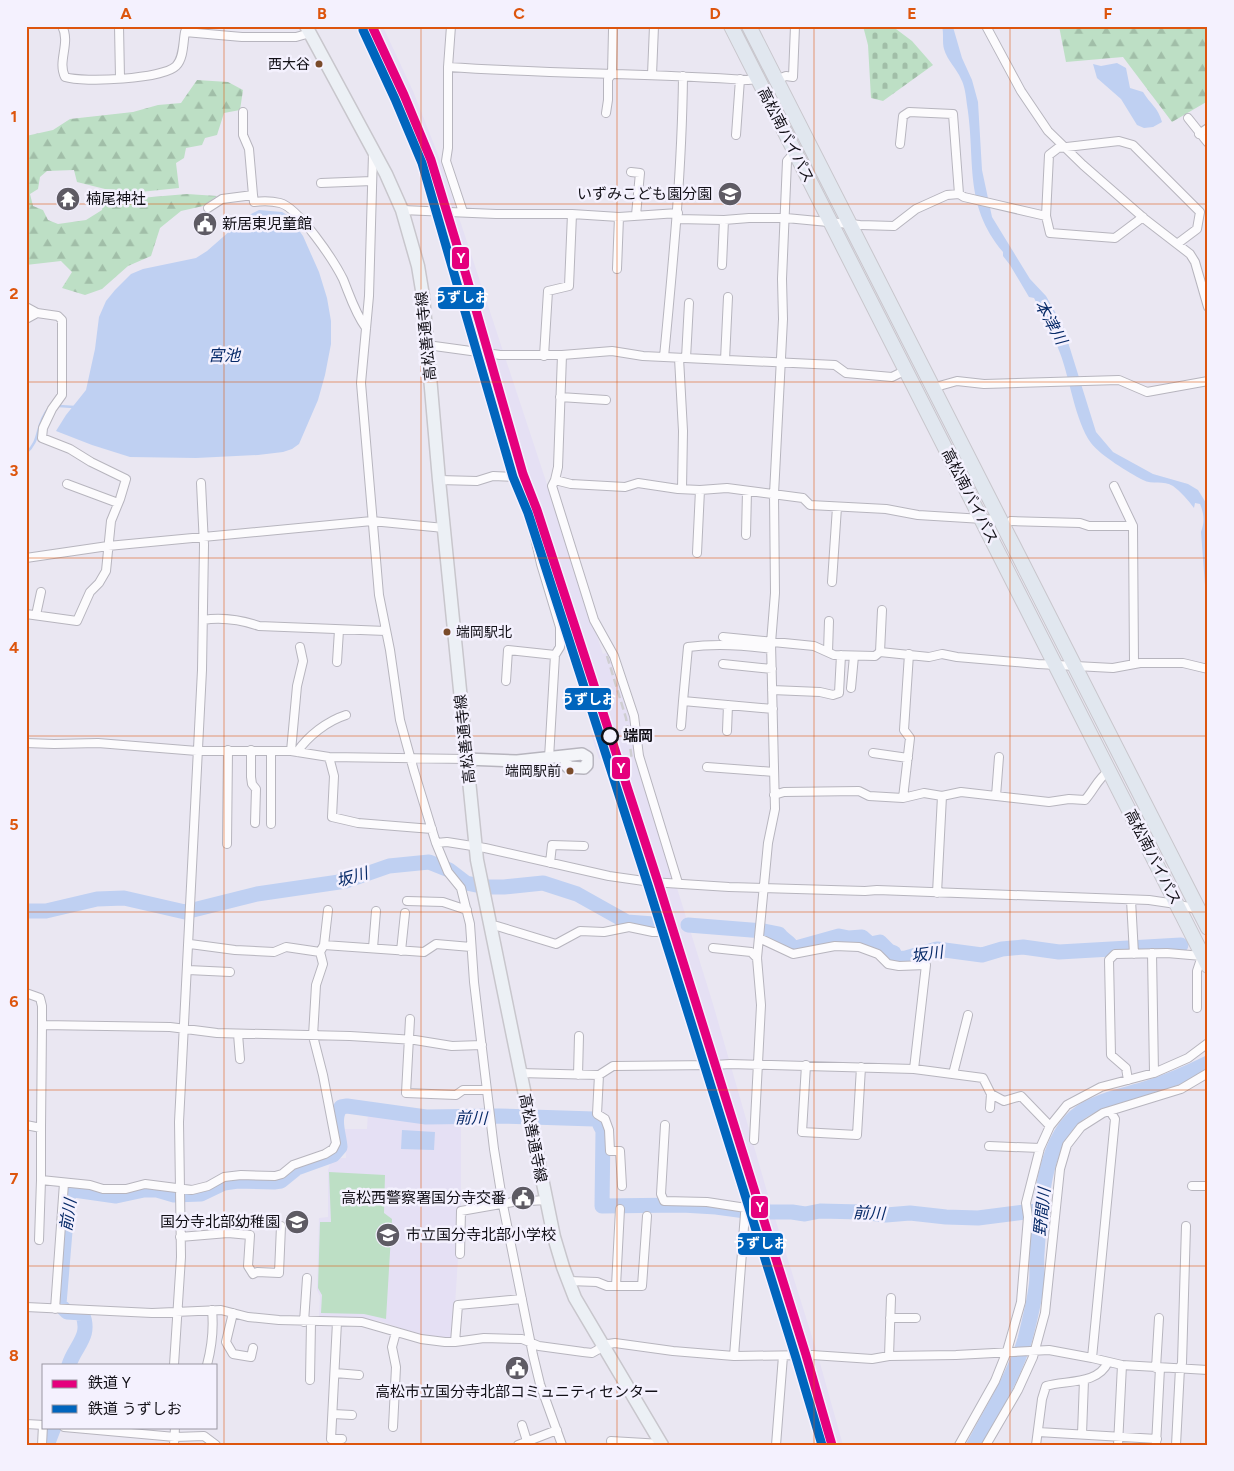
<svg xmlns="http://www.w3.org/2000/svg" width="1234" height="1471" font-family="Figtree,'Noto Sans JP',sans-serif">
<defs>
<pattern id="forest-firs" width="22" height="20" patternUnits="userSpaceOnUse" patternTransform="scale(1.25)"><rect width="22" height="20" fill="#bddfc5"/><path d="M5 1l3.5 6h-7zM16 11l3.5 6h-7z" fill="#a1bea8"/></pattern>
<pattern id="cemetery-stones" width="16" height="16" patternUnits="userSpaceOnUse" patternTransform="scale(1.25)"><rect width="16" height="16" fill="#bddfc5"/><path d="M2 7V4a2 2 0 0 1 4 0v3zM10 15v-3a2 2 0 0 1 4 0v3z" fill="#a1bea8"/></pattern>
</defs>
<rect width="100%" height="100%" fill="#eae7f2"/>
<path fill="#e5e0f4" d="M368,26H382L385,31L413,91L439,157L603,654L609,652L631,715L633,746L713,1004L772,1209H757L652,875H648L612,756L599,759L591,734L595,732L594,729L600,727L572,639L562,627L463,276L428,162L401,97Z
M368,1111L411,1118L461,1121V1208L453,1339L421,1335L380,1321L364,1319L319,1317L320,1296L317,1290L319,1218L328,1217V1170L332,1158H346L345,1129H367Z
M758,1214L774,1215L818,1356L843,1445H828L803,1356Z"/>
<path fill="#bddfc5" d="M329,1172L385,1175L384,1213L392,1219L386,1319L364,1314L321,1313L322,1295L318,1288L320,1222H331Z"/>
<path fill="url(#forest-firs)" d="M1059,26H1208V101L1172,122L1123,57L1066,62Z
M197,80L228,82L243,90L240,110L224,113L217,135L205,138L202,145L186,148L184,158L176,163L179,188L140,192L105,189L77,182L74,170L47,171L40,177L38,189L30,194L33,206L43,210L48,220L58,224L86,220L102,210L104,201L187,194L217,196L203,206L181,211L160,228L151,256L128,266L102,289L85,295L62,288L72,272L61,261L26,265V136L53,130L70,119L133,112L158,105L181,103Z"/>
<path fill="url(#cemetery-stones)" d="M863,26H892L912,41L933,65L883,101L871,98L868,45Z"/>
<path fill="#bfd0f2" d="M942,26L953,27L962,58L972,80L978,102L982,170L992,217L1030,279L1046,296L1063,326L1096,432L1113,452L1153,474L1188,484L1198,490L1208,506V625L1201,532C1205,521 1204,514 1200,504L1195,503L1194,508C1188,500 1181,492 1173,486C1164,480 1152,485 1143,480C1128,472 1101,456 1091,443C1075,421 1070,379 1060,353C1053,334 1043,316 1034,298L1029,297L1010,265L1003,256V252C963,204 976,161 967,105C966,97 965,86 961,79C957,69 947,60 944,49C942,42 944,34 942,26Z
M1117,63L1126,68L1130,88L1143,92C1150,104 1158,107 1162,122L1153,127L1144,128L1137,125L1121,99L1097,78L1093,64L1101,66Z
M259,210L282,212L289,216L303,236L319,272L327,298L331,321V344L325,375L318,400L299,444L292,449L283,452L258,455L196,458L130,457L92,445L56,431L66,415L86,390L95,349L99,317L106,301L115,290L131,274L143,269L196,258L207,251L247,216Z
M402,1130L435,1132L434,1150L401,1149Z"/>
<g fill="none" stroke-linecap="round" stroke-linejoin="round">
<path stroke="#bfd0f2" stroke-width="2.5" d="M59,406L74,407
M26,453C41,441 35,425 48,409"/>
<path stroke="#bfd0f2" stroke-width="15" d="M26,911H46L97,899L124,898L185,912L257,894L346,881L389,866L429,862L449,870L466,883L486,887H504L543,883L577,894L627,922L667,925
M688,925L764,931L779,934C783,940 789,941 792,947L796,948L839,936L849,938L862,937L870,944L880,942L889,951L894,953L896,959L906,958L937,949L982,955L1002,949L1023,947L1059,952L1181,945
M69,1365C75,1345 92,1337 82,1313L67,1312L59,1304L68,1195L74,1190L116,1196L144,1190H157L174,1195L201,1194L224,1183L238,1181L274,1182L281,1181L297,1168L333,1155L340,1147C339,1134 332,1118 341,1107L347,1106L426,1117L499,1116L594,1119L598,1121L603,1131L602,1206L682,1205L716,1207L753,1212H792L805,1214L820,1211L861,1212L886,1215L910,1213L946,1217L978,1218L1041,1210
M47,1445L54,1427
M974,1445C992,1410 1014,1377 1025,1339C1029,1322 1034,1304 1036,1287C1038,1276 1036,1264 1037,1253C1040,1211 1042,1138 1081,1112C1101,1099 1126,1095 1148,1088C1169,1081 1188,1073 1208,1063"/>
<g stroke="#b7b5be" stroke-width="10">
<path id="street" d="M62,26C71,43 57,61 65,77C84,83 163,79 176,66C184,58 183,42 185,32L242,37H296L310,33
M119,26L120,78
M986,26L1021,91L1048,131L1083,165L1146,220L1190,254L1195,262L1208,307
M448,67L451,26
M652,75L654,26
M775,80L786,76L793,77L795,26
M243,112V135L249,149L253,195
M606,113L608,100V79L612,74L613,30
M1188,118L1208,143
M1199,134L1208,128
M736,135L740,79
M900,144L903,116L909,112L953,114L959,194
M373,153L369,296L361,383L379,595L390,650L400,720L414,771L436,843L448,872L461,888L470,924L474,982L494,1149L503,1205L533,1355L540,1384L562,1445
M631,172L640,173L636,215
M321,183L372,181
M208,208L222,199L253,195L254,202C262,201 272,201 280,203C299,208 334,261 343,279C350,296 355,313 366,328
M402,210L496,214H572L619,217L678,213
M463,212L446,161L448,148V67C548,74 648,73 748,80L758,79
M1046,216L1049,155L1058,148L1119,141L1133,145L1200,212L1197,229L1177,244
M677,219L724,220L749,218H786L860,225L894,226L916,209L947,195L959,194L964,197L1046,216L1050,233L1115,238L1143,217
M722,265L724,220
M617,269L619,217
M26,307L37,313L58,316L62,320V395L52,409L43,428L42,438L70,449L91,462L126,479L120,499L111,521L106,571L99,583L90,592L77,621L26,614
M26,319L37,313
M427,345L500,355H562
M544,356L548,291L569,286L572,214
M664,357C673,263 682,170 683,76
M679,358L683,431L682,489
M686,358L689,303
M725,360L728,297
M932,388L957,381L984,384L1119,380L1147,392L1208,381
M560,397L606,400
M439,480L477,481L493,476L518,477L530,516L541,564L560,627V647L555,655L549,758
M555,480L558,467L562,355L612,351L643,356L835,365L846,373L892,377L906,370
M67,484L118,503
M1011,521L1080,523L1089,526H1133L1114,486
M1133,526L1134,664
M746,535L747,491
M697,553L700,490
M26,558L108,546L372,521L444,528
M832,582L837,507
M36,615L41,592
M203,620C222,617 241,620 259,626L386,631
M723,637L814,646L834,655L875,656L880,652L929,657L942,654L957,657L1038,664L1113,668L1140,663H1183L1208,669
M771,649C744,645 716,643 688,647L683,701L773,709
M828,652L829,621
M880,652L882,610
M337,662L339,630
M723,664L772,669
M506,681L508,650L555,655
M851,688L854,656
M772,690L820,692L833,695L839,693L841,655
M681,726L683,701
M727,731L728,705
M26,743L54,744L98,743L197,751H291L329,757L466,759
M251,750V777L252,784L256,789L255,823
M291,751L297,686L303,661L300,647
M297,752C308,736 327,721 346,715
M873,753L908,758
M329,757L334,776L332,817L358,823L432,829
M707,767L774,772
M774,795L784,792L859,791L869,796L903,798L924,793L942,796L961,792L1049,802L1069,799L1085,800C1094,790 1098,778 1109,771
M996,796L999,757
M903,798L910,738L904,730L909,654
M271,824V751
M436,843L447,842L485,848L609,876L651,882L729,887L865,891L877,890L1149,900L1176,904L1208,912
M227,844L228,750
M550,863L552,845L584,846
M651,882L747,1188L734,1356
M678,883L639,756L634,716L614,656L594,620L552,486L555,480L571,484L625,487L638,483L678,489L700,490L727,488L803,498L810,505L886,509L918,515L999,520
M937,893L942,796
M1131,900L1134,954
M407,901L443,902L467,910
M490,927L497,926L556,944L580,931L604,932L629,927L653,932H666
M759,938L793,954L835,946L859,947L878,954L888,964L899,966L926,965L914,1069
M324,945L328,910
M373,948L376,911
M713,948L751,952L757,958
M401,951L405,913
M320,952L324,945L424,952L436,944L471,947
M1152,953L1154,1073
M188,970L230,972
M26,993L40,998L42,1006V1025L170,1027L217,1033L350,1036L415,1040L452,1046L482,1045
M410,1019L406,1093L456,1095L463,1090H487
M238,1034L240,1059
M806,1065L802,1132L857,1135L861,1067
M520,1073L599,1075L613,1066L715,1065L730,1064L914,1069L983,1078L991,1094L1004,1101L1021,1096L1050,1126L1040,1148L1026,1203L1028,1217L1021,1302L1007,1351L995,1381L959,1445
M953,1074L968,1015
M578,1075L579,1036
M599,1075L597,1114L605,1119L609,1130L610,1151H620L622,1186
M1128,1080L1126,1068L1111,1055L1109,960L1115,954L1167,953L1202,956L1197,971V1008
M990,1108L991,1094
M26,1125L41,1128L42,1025
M665,1125L661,1194L664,1201L707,1202L746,1208
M1050,1126L1067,1105L1101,1087L1154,1073L1188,1058L1208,1043
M41,1128V1180L90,1185L103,1189H126L145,1184L192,1190L208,1186L224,1177L241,1175L275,1176L282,1174L293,1165L325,1154L333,1149L336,1143L323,1075L313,1036L316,985L323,964L320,952L286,947L274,952L235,950L190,944
M754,1140L761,1005L757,958L768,843L775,809L771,643L775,593L774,494L783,319L782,279L787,161L795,152
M989,1146L1040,1148
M1192,1186H1208
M180,1237L228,1233L250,1235L248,1266L253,1274L257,1272L279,1273L281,1226
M39,1240L41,1180
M460,1254L461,1211L513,1202L546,1200
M569,1281L597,1282L607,1286H642L647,1216
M616,1286L620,1209
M26,1307L152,1313L221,1310L248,1317L279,1320L362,1322L421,1339L445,1342H455L484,1338L522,1339L539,1346L583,1352L592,1353L608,1344L615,1343L673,1351L734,1356L812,1355L872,1359L889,1356L956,1355L1049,1350L1092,1358L1122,1365L1208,1370
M55,1309L64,1183
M233,1313L226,1342L233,1354L251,1357L253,1348
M890,1318H916
M304,1322L307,1278
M337,1322L331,1439H342
M455,1342L458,1305L522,1299
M889,1356L891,1298
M1092,1358L1115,1119L1110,1111
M174,1365L181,1257L179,1122L202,670L204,545L201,483
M207,1365C212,1346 214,1330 212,1310
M1156,1368L1159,1318
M335,1373L359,1375
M310,1380L311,1322
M333,1414L352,1415
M26,1424L44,1425
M522,1425L527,1441
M64,1427L175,1437L204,1436L216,1445
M393,1427L396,1367L392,1347L396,1332
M1038,1432L1157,1439
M1082,1434L1084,1380
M611,1441L662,1444
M42,1445L43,1425
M174,1445L175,1427
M518,1445L557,1430
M776,1445L783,1356
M986,1445L1018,1390L1033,1357L1045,1313L1060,1169L1067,1145L1081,1127L1103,1113L1181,1089L1208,1073
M1036,1445L1042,1399L1046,1386C1066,1380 1098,1385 1108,1362
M1118,1445L1122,1365
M1156,1445L1160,1368
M1176,1445L1180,1368L1182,1363L1186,1226"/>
</g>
<g stroke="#b7b5be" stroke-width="14">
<path id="secondary" d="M466,759L517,761L582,754L587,757V765L584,768L568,767L566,765V756"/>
</g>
<g stroke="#c8c6cc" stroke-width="15">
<path id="primary" d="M306,26L386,174L402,210L418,266L423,296L439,480L477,860L554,1237L563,1267L575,1298L662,1445"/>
</g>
<g stroke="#c8c6cc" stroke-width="16">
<path id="highway" d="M731,26L1208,966
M749,26L1208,928"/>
</g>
<use href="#street" stroke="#fcfbfd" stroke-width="8"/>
<use href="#secondary" stroke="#f4f5f9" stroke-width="11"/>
<use href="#primary" stroke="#ecf0f5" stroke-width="12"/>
<use href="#highway" stroke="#e1e7ef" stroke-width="14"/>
<path stroke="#cfced1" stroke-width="2.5" stroke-dasharray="8 4" stroke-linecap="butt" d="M537,510L542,544L552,579L568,623
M607,656L626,718L632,760"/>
<g stroke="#f4f1fe" stroke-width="12">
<path id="rail-1" d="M372,26L404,95L431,160L466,275L523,474L537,510L658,882L806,1355L832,1445"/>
</g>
<g stroke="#f4f1fe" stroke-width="12">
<path id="rail-2" d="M363,30L395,99L422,163L513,477L528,513L648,885L796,1358L822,1445"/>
</g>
<use href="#rail-1" stroke="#e5007d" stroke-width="9"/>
<use href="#rail-2" stroke="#0065bd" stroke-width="9"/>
</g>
<path fill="none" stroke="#dd550d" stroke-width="1" stroke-opacity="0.55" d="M224,26V1445M421,26V1445M617,26V1445M814,26V1445M1010,26V1445M26,204H1208M26,382H1208M26,558H1208M26,736H1208M26,912H1208M26,1090H1208M26,1266H1208"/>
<defs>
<g id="school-disc" transform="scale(1.25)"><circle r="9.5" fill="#5e5b64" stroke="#f4f1fe"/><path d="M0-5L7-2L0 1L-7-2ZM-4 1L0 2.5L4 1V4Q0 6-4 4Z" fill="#fff"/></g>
<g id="temple-disc" transform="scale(1.25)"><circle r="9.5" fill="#5e5b64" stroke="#f4f1fe"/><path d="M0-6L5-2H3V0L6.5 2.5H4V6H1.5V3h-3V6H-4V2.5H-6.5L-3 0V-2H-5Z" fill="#fff"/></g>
<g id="civic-disc" transform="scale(1.25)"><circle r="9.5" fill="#5e5b64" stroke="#f4f1fe"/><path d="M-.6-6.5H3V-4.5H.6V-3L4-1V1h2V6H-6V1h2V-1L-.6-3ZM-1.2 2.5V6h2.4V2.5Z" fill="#fff"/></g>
</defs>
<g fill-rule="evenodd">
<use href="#school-disc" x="730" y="194"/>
<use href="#temple-disc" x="68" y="199"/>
<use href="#civic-disc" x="205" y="224"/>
<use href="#civic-disc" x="523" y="1198"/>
<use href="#school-disc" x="297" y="1222"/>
<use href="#school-disc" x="388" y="1235"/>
<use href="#civic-disc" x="517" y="1368"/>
</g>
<g fill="#7a4b2a" stroke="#f4f1fe" stroke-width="2">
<circle cx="319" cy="64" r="4.5"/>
<circle cx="447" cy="632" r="4.5"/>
<circle cx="570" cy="771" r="4.5"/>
</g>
<circle fill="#f4f1fe" stroke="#121017" stroke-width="2.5" cx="610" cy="736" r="8"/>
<g text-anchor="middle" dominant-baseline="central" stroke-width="5" stroke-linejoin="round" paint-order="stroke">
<g font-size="14" fill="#121017" stroke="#f4f1fe" text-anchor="end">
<text x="310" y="64">西大谷</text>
<text x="456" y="632" text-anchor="start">端岡駅北</text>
<text x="561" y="771">端岡駅前</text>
</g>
<g font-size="15" fill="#121017" stroke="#f4f1fe">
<text transform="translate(786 135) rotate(63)">高松南バイパス</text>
<text transform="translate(426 336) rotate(-96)">高松善通寺線</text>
<text transform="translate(970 496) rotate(63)">高松南バイパス</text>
<text transform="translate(465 739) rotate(-96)">高松善通寺線</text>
<text transform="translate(1153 857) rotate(63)">高松南バイパス</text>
<text transform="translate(533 1138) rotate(79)">高松善通寺線</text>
</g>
<g font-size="15" fill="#121017" stroke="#f4f1fe" text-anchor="end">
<text x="712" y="194">いずみこども園分園</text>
<text x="86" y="199" text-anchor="start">楠尾神社</text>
<text x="222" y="224" text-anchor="start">新居東児童館</text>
<text x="506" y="1198">高松西警察署国分寺交番</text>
<text x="280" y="1222">国分寺北部幼稚園</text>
<text x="406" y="1235" text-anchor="start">市立国分寺北部小学校</text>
<text x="517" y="1392" text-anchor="middle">高松市立国分寺北部コミュニティセンター</text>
</g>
<g font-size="15" font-weight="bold" fill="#121017" stroke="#f4f1fe" text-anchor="start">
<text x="623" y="736">端岡</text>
</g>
<g font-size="16" font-style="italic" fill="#082b69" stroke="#f4f1fe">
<text transform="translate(1051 322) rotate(61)">本津川</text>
<text x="224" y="355">宮池</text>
<text transform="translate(352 877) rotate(-16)">坂川</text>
<text transform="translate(927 954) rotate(-8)">坂川</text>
<text transform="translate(471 1118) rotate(1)">前川</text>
<text transform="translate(1042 1212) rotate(-84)">野間川</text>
<text transform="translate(869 1213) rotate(2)">前川</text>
<text transform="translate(68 1215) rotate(-81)">前川</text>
</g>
</g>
<g stroke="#f4f1fe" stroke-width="2">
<rect x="451" y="246" width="19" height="24" rx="5" fill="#e5007d"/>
<rect x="437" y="286" width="48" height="24" rx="5" fill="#0065bd"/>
<rect x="564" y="687" width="48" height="24" rx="5" fill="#0065bd"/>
<rect x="611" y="756" width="20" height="24" rx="5" fill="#e5007d"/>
<rect x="750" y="1195" width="19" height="24" rx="5" fill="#e5007d"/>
<rect x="737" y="1232" width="47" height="24" rx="5" fill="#0065bd"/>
</g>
<g font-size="14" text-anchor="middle" font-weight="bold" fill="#fff">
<text x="461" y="263">Y</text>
<text x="461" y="302">うずしお</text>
<text x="588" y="704">うずしお</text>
<text x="621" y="773">Y</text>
<text x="760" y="1212">Y</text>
<text x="760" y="1248">うずしお</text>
</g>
<rect width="1234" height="1471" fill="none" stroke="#f4f1fe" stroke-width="55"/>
<rect x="42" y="1364" width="175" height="65" fill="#f4f1fe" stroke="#9a97a2"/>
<rect x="52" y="1380" width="25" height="8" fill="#e5007d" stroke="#9a97a2"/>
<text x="88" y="1388" font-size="15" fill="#121017">鉄道 Y</text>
<rect x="52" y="1405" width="25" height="8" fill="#0065bd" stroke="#9a97a2"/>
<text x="88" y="1414" font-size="15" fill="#121017">鉄道 うずしお</text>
<rect x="28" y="28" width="1178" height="1416" fill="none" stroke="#dd550d" stroke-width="2"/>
<g font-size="16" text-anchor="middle" font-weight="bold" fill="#dd550d">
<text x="126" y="19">A</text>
<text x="322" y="19">B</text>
<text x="519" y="19">C</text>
<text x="715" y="19">D</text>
<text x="912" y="19">E</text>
<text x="1108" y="19">F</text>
<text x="14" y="122">1</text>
<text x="14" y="299">2</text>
<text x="14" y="476">3</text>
<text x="14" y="653">4</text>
<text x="14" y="830">5</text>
<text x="14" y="1007">6</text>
<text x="14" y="1184">7</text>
<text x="14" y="1361">8</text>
</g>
</svg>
